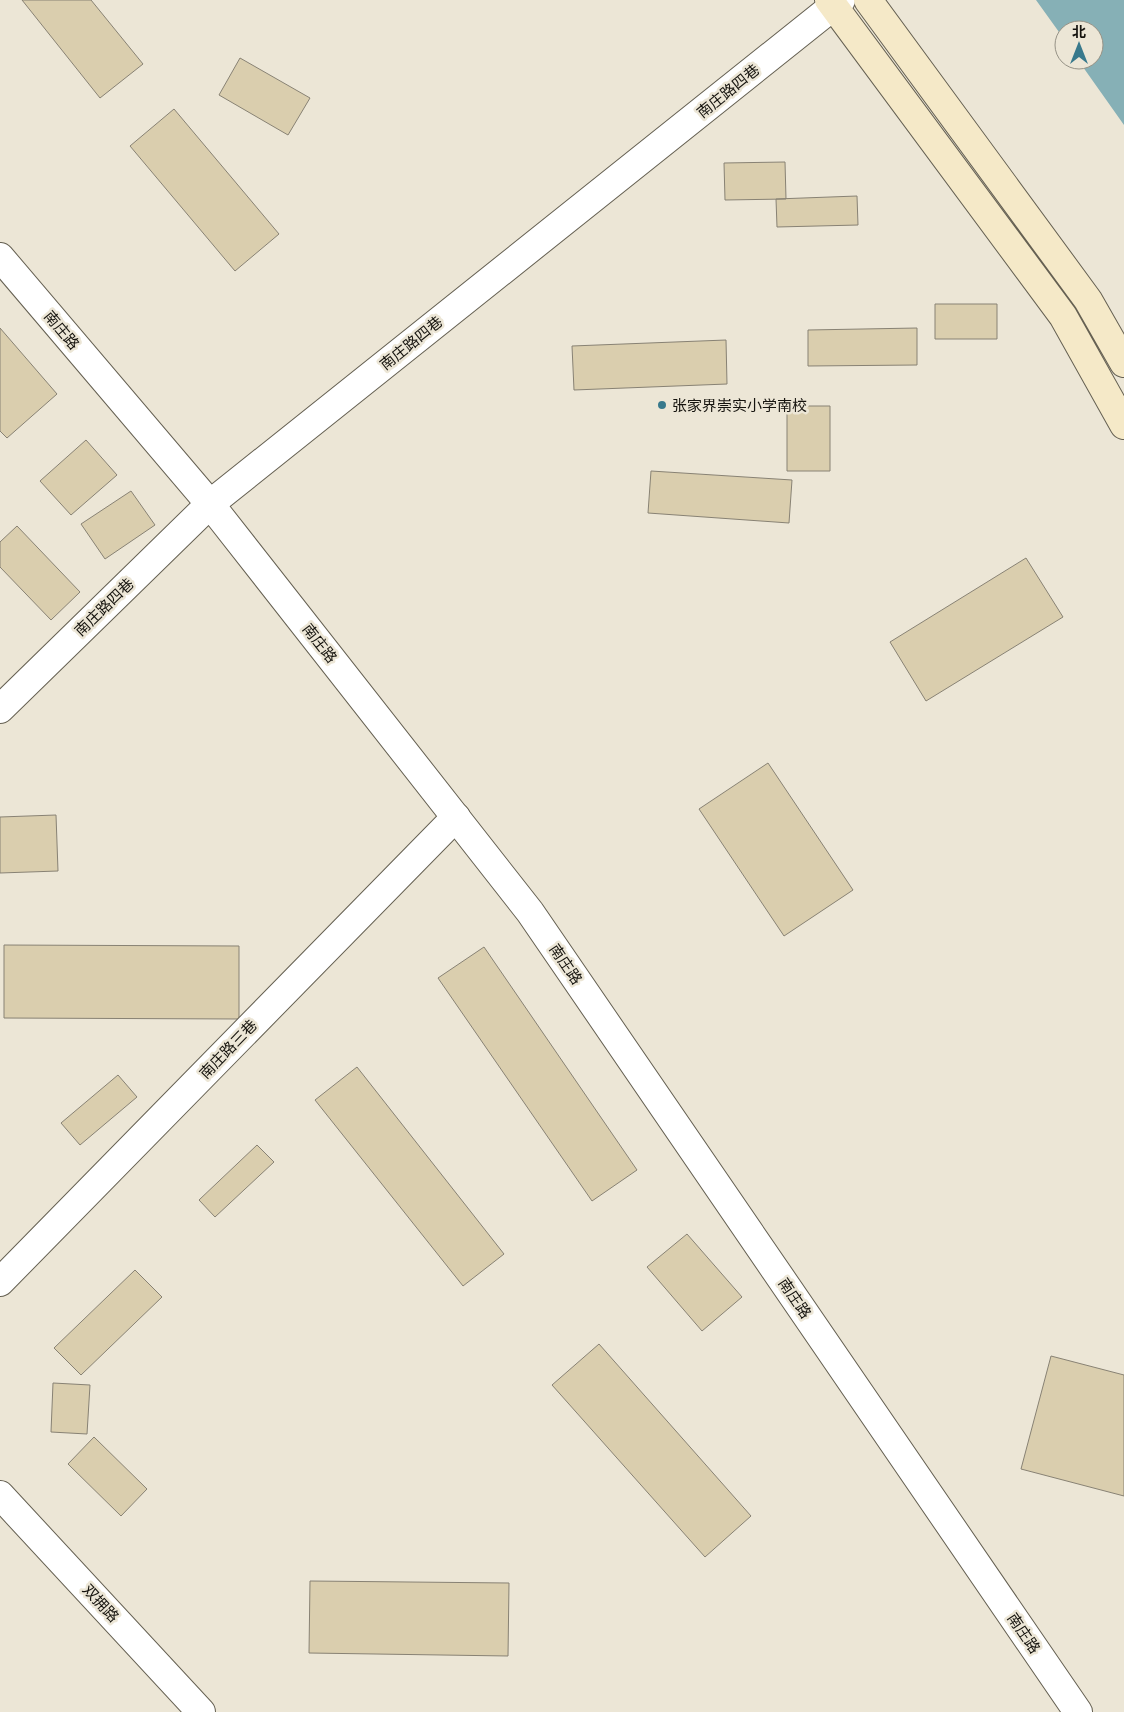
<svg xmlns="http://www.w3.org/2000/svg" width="1124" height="1712" font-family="Helvetica,'Noto Sans SC',sans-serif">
<rect width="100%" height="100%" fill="#ece6d6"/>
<path fill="#86b0b6" d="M1036,0H1124V125L1078,60H1094V30H1064V39Z"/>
<path fill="#daceae" stroke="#888274" d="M22,0H91L143,64L100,98Z
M240,58L310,98L288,135L219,95Z
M174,109L279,234L235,271L130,146Z
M785,162L786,199L725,200L724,163Z
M857,196L858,225L777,227L776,199Z
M935,304H997V339H935Z
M0,328L57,394L7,438L0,431Z
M917,328V365L808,366V330Z
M726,340L727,384L574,390L572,346Z
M787,406H830V471H787Z
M86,440L117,475L71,515L40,481Z
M651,471L792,480L789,523L648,513Z
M131,491L155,525L105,559L81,524Z
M17,526L80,592L51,620L0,567V542Z
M1026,558L1063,617L926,701L890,642Z
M768,763L853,890L784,936L699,809Z
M56,815L58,871L0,873V817Z
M4,945L239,946V1019L4,1018Z
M484,947L637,1170L592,1201L438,978Z
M357,1067L504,1254L463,1286L315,1100Z
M118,1075L137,1097L80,1145L61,1123Z
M257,1145L274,1162L215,1217L199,1200Z
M687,1234L742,1297L702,1331L647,1267Z
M135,1270L162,1297L81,1375L54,1348Z
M599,1344L751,1516L705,1557L552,1385Z
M1051,1356L1124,1375V1496L1021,1469Z
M53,1383L90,1385L87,1434L51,1432Z
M94,1437L147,1489L121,1516L68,1464Z
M310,1581L509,1583L508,1656L309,1653Z"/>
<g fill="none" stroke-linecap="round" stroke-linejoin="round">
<g stroke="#656052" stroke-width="30">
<path id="minor" d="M0,709L210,504L841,0
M0,1282L456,817
M0,1495L201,1712"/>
</g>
<g stroke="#656052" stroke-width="30">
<path id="tertiary" d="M0,257L210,504L530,912L1078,1712"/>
</g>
<g stroke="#656052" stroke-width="30">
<path id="secondary" d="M829,0L1063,316L1124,425
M868,0L1088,300L1124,363"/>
</g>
<use href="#minor" stroke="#fff" stroke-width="28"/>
<use href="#tertiary" stroke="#fff" stroke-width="28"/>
<use href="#secondary" stroke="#f5e9c8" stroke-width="28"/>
</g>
<circle fill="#38798c" stroke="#ece6d6" stroke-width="2" cx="662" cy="405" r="5"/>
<g text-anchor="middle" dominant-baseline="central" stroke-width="5" stroke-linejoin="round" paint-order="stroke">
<g font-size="15" fill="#15130e" stroke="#ece6d6">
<text transform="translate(728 91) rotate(-39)">南庄路四巷</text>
<text transform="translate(62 330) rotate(50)">南庄路</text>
<text transform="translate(411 343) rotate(-39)">南庄路四巷</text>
<text transform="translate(104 607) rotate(-44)">南庄路四巷</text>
<text transform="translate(320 643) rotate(52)">南庄路</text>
<text transform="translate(566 964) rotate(56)">南庄路</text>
<text transform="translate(228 1049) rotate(-46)">南庄路三巷</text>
<text transform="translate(795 1298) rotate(56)">南庄路</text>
<text transform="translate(101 1603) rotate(47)">双拥路</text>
<text transform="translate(1024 1633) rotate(56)">南庄路</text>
</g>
<g font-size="15" fill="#15130e" stroke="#ece6d6" text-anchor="start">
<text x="672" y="405">张家界崇实小学南校</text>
</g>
</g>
<g transform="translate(1079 45)"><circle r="24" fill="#ece6d6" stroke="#969286"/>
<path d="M0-4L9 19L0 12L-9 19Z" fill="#38798c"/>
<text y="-8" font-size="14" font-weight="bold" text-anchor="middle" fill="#15130e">北</text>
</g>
</svg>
